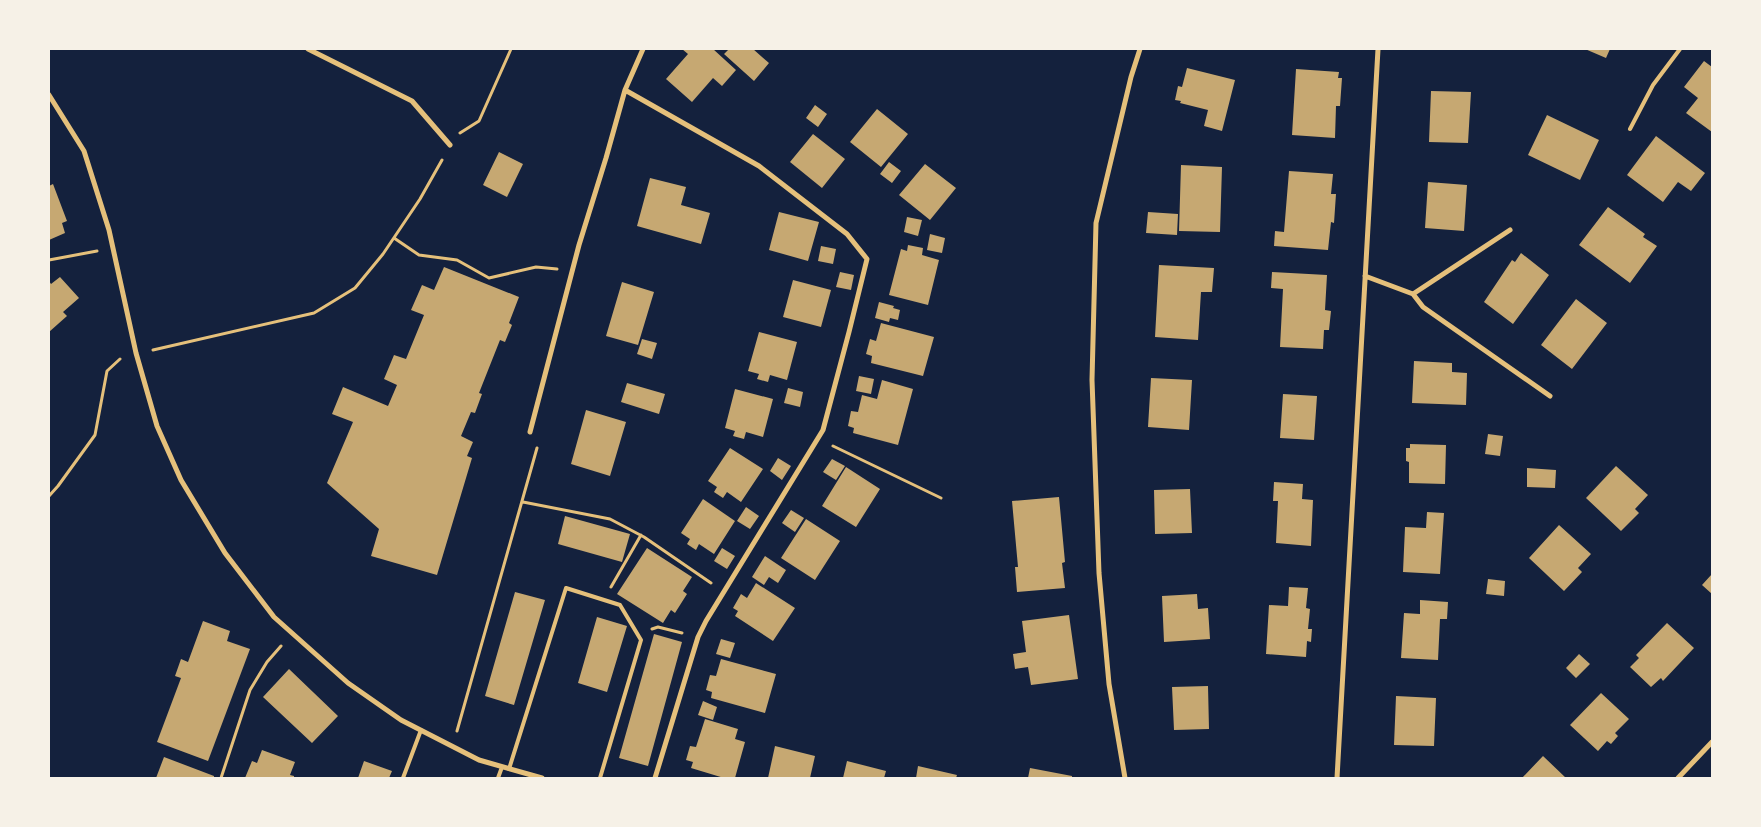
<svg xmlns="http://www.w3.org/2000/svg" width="1761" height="827" font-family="'Open Sans',sans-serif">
<rect width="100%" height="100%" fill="#14213d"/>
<path fill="#c6a872" d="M682,49H713L736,70L722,86L713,78L692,102L666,79L688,54Z
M729,49H753L769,63L754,81L724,54Z
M1585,49H1610L1606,58Z
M1704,61L1712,67V132L1686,113L1698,98L1684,87Z
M1187,68L1235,80L1222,131L1204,126L1208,110L1180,103L1181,101L1175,100L1178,86L1182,87Z
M1296,69L1339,72L1338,78H1342L1340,106H1336L1335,138L1292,135Z
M1431,91L1471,92L1468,143L1429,142Z
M815,105L827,114L818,127L806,118Z
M877,109L908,134L881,167L850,142Z
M1547,115L1599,140L1580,180L1528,155Z
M813,134L845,159L822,188L790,162Z
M1656,136L1705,173L1691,191L1678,182L1663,202L1627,175Z
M499,152L523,164L507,197L483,185Z
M889,162L901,171L892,183L880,174Z
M925,164L956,188L930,220L899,195Z
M1181,165L1222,167L1220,232L1179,231Z
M1289,171L1333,174L1331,194H1336L1334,223L1331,222L1328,250L1274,246L1275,231L1284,232Z
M650,178L686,187L681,205L710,213L701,244L637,226Z
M1428,182L1467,185L1464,231L1425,228Z
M53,184L67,221L62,223L65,233L49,240V186Z
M1608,207L1645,234L1643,237L1657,246L1630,283L1579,245Z
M779,212L819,222L808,261L769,250Z
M1148,212L1178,214L1177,235L1146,233Z
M907,217L922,220L918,236L904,232Z
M930,234L945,238L942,253L927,250Z
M908,245L923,248L922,255L939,260L928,305L889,295L901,249L907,251Z
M821,246L836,249L833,264L818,261Z
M1521,253L1549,275L1513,324L1484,302L1512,260L1515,262Z
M1159,265L1214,268L1212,292H1201L1198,340L1155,337Z
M444,267L519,297L509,323L512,325L505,342L500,340L479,393L482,394L475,413L471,412L461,436L473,442L467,456L472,458L437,575L371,556L379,529L327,483L353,422L332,414L343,387L388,406L397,385L384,379L394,355L406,359L424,315L411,310L422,285L434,290Z
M840,272L854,275L851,290L836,287Z
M1272,272L1327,275L1325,310L1331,311L1329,330H1324L1323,349L1280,347L1283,289L1271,288Z
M60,277L79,298L63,312L67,316L49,332V281L51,284Z
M793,280L831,290L821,327L783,317Z
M622,282L654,292L638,345L606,336Z
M1576,299L1607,323L1572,369L1541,345Z
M879,302L894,306L893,308L900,310L898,320L890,318L889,322L875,318Z
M881,323L934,337L923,376L871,363L872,356L866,354L870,339L876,341Z
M759,332L797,342L787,380L770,375L768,382L757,379L759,374L748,371Z
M642,339L657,343L652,359L637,354Z
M1414,361L1452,363V372L1467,373L1466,405L1412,403Z
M859,376L874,379L871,394L856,391Z
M1151,378L1192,380L1189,430L1148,427Z
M882,380L913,389L898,445L853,433L854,428L848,426L851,411L858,412L862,395L877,399Z
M627,383L665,394L659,414L621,402Z
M788,388L803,392L800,407L784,403Z
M735,389L773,399L763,437L746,432L744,439L733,436L735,431L725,428Z
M1283,394L1317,396L1314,440L1280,438Z
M586,410L626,422L610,476L571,464Z
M1488,434L1503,436L1500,456L1485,454Z
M1410,444L1446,445L1445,484L1409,483V462L1406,461V448H1410Z
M730,448L763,469L741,502L727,492L723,498L714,492L717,487L708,481Z
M778,458L791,466L782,480L770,471Z
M832,459L845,466L836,480L823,472Z
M1616,466L1648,495L1635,509L1639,513L1621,531L1586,498Z
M846,467L880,489L856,527L822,506Z
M1527,468L1556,470L1555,488L1527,487Z
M1274,482L1303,484L1302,499L1313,500L1311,546L1276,543L1278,501H1273Z
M1190,489L1192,533L1155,534L1154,490Z
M1059,497L1065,562L1062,563L1065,588L1017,592L1015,567H1018L1012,501Z
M703,499L735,521L714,554L699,544L696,550L687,544L690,539L681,533Z
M746,507L759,516L750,529L737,521Z
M791,510L804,518L795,532L782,523Z
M1427,512L1444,513L1440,574L1403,572L1405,527L1426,528Z
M565,516L630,534L622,562L558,544Z
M806,519L840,541L815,580L781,558Z
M1559,525L1591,554L1578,568L1582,572L1564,591L1529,558Z
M647,548L692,577L683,591L687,594L675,613L671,610L663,623L617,594Z
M722,548L735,556L727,569L714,561Z
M765,556L786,570L778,583L769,577L764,585L752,577Z
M1712,574V594L1702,585Z
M1488,579L1505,581L1504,596L1486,594Z
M756,583L795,608L773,641L735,616L738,611L733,608L741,594L747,598Z
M1289,587L1308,588L1306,608L1310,609L1308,629H1312L1311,642L1307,641L1306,657L1266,654L1269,605L1288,606Z
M515,592L545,600L514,705L485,696Z
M1197,594L1198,609L1208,608L1210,639L1164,642L1162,596Z
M1420,600L1448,602L1447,619H1440L1438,660L1401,658L1404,613L1420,614Z
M1069,615L1078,679L1031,685L1028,667L1015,669L1013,654L1026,652L1022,621Z
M597,617L627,626L607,692L578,683Z
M203,621L230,631L227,641L250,649L208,761L157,742L181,678L175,676L181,659L188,662Z
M1667,623L1694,648L1663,681L1661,678L1651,687L1630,667L1639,658L1636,655Z
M654,634L682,642L648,766L619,758Z
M721,639L735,643L730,658L716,654Z
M1579,654L1590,664L1576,678L1566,668Z
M721,659L776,674L765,713L711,698L712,692L706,690L710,675L716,676Z
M289,669L338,716L312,743L263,697Z
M1208,686L1209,729L1174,730L1172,687Z
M1601,693L1629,719L1615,733L1618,736L1611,744L1607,741L1598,751L1570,725Z
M1396,696L1436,698L1434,746L1394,745Z
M703,701L717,707L713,720L698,715Z
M705,719L738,729L735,739L745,742L735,778H724L691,768L693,762L686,760L690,746L696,747Z
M775,746L815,756L810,778H768Z
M262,750L295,762L290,775L294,776V778H245L252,761L257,763Z
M1543,756L1566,778H1522Z
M164,757L214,776V778H156Z
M364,761L392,771L389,778H358Z
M847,761L886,771L884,778H843Z
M918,766L957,775L956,778H916Z
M1030,768L1072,776V778H1028Z"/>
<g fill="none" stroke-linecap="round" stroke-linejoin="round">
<path stroke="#e5c07b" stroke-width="3" d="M460,133L479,121L511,49
M394,238L419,255L457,260L489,278L536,267L557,269
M49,260L97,251
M153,350L314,313L355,288L383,254L420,199L442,160
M833,446L941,498
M49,496L58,486L95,435L107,371L120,359
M523,502L610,519L644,537L711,583
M611,587L641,535
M652,629L658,627L682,633
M457,731L537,448
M221,778L250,690L267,662L281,646"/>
<path stroke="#e5c07b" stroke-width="4" d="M1630,129L1653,85L1680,49
M509,769L566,588L620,605L641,640L600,778
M403,778L421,730
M498,778L502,767"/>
<path stroke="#e5c07b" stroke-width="5" d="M308,49L412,101L450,145
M625,90L759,166L847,234L867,259L849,332L823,430L706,621L698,637L655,778
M49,95L84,151L109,230L136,353L157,426L181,480L225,553L274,617L348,683L401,720L479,760L542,778
M1365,276L1413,294L1510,230
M1413,294L1423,307L1550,396
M530,432L579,245L606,158L625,90L643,49
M1125,778L1109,684L1099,573L1092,380L1096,223L1131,77L1140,49
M1337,778L1378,49
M1678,778L1712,742"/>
</g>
<rect width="1761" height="827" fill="none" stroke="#f6f1e7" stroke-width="100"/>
</svg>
